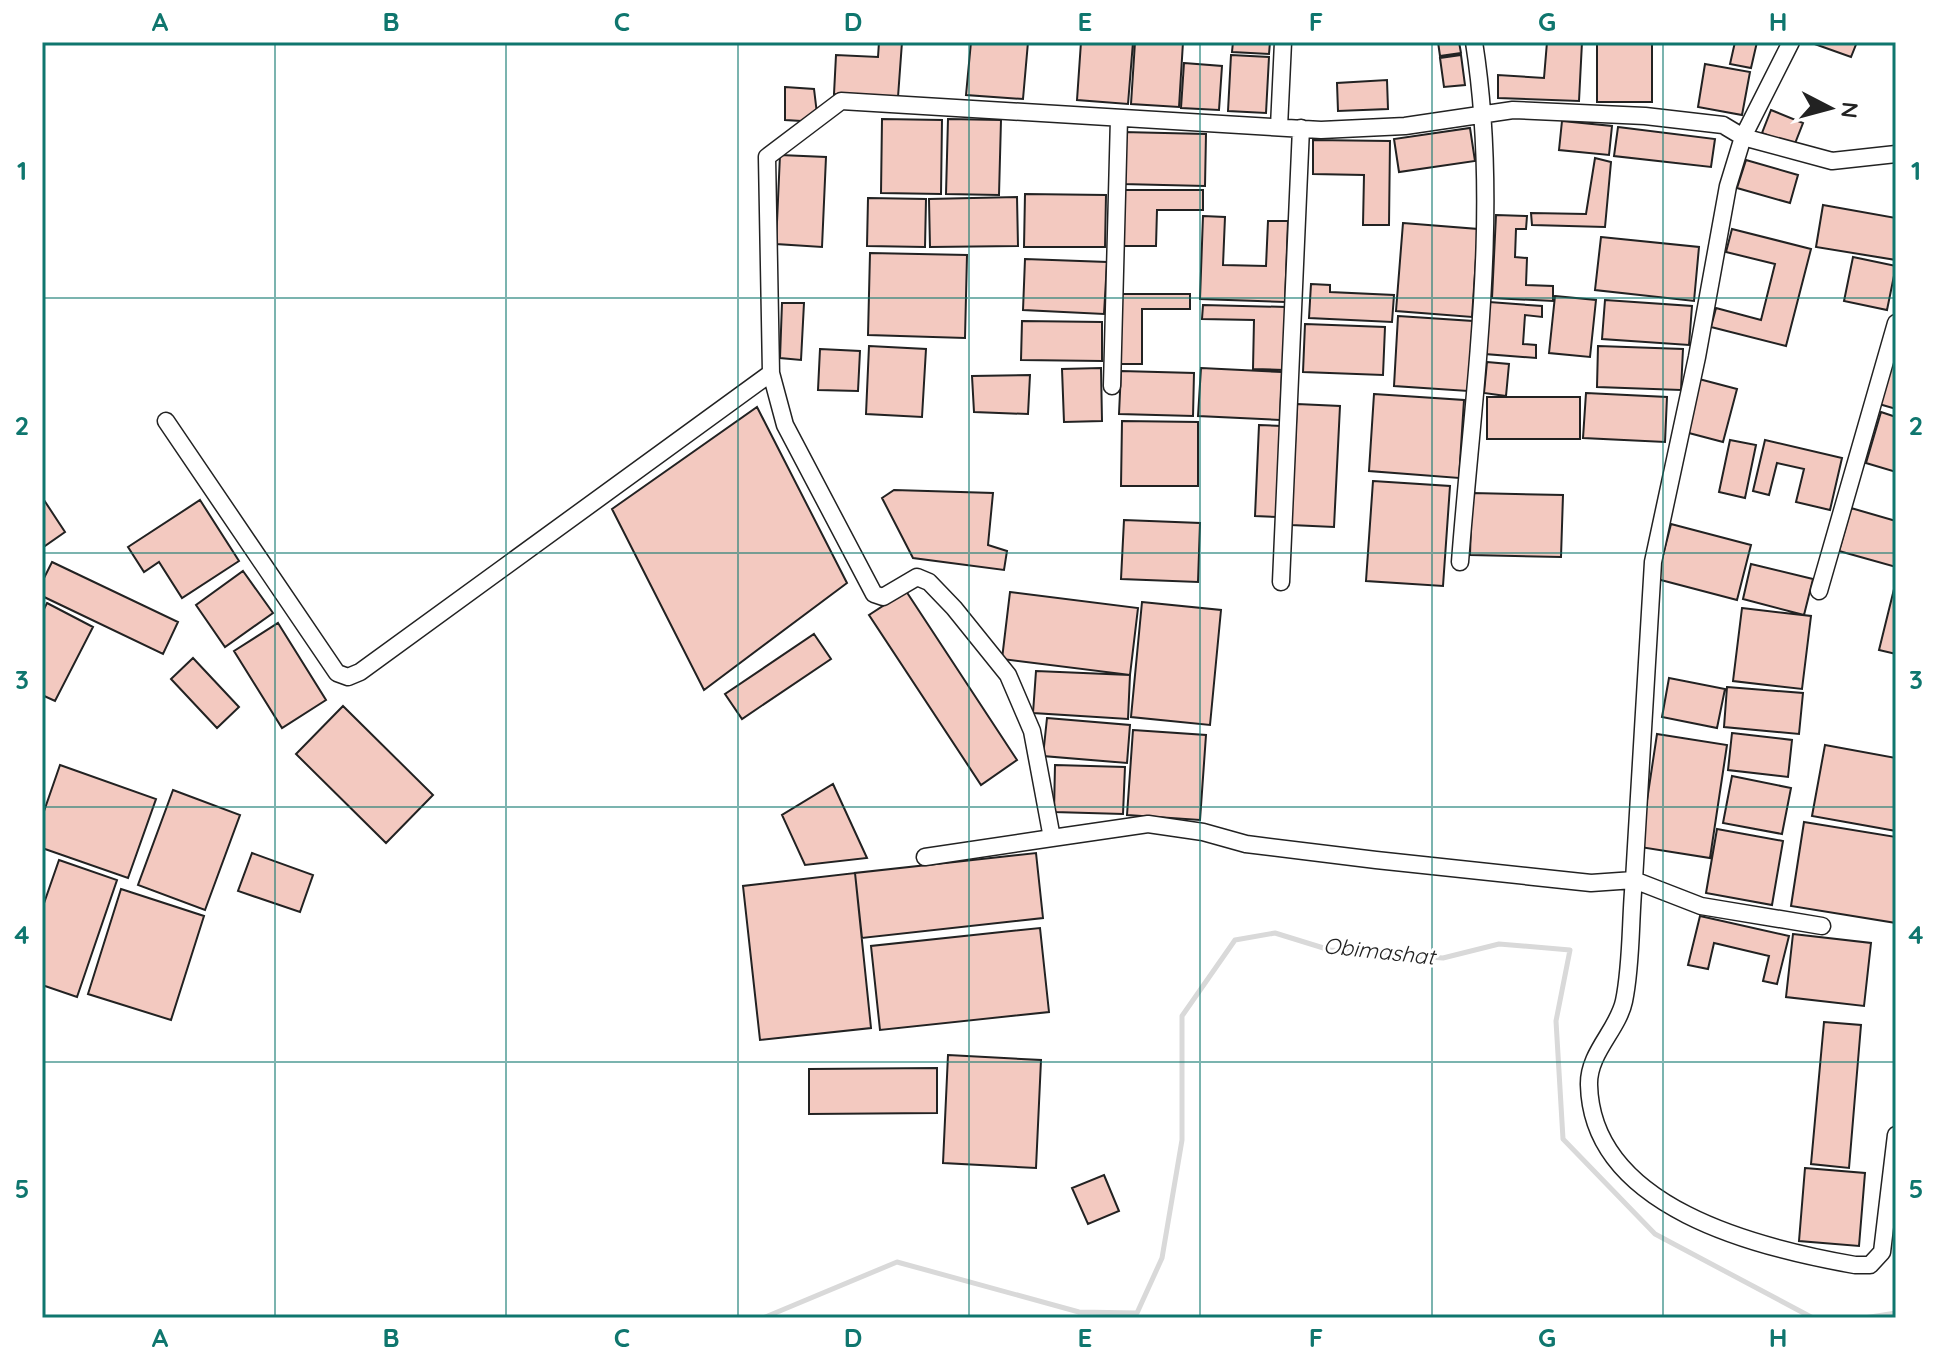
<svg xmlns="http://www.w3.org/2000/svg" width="1938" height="1360" font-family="Quicksand,sans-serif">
<rect width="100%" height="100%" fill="#fff"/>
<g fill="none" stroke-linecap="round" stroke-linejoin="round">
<path stroke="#d9d9d9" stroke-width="5" d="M763,1318L897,1262L1079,1312L1137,1313L1162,1258L1182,1140V1016L1235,940L1275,933L1330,950L1443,958L1499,944L1570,950L1556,1021L1563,1139L1655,1234L1813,1318
M1864,1318L1896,1313"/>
</g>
<path fill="#f3c9c0" stroke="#222" stroke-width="2" d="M879,42H902L898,97L834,94L836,55L878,57Z
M971,42H1028L1023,99L966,95Z
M1081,42H1133L1128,104L1077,100Z
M1135,42H1183L1179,107L1131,104Z
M1233,42H1270L1269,54L1232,52Z
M1438,42H1459L1461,53L1440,56Z
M1547,42H1582L1579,101L1498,98V75L1544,78Z
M1597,42H1652V102H1597Z
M1735,42H1757L1751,68L1730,64Z
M1809,42H1857L1851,57Z
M1231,55L1269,57L1266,113L1228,111Z
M1461,55L1465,85L1444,87L1440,58Z
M1184,63L1222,66L1219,110L1181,108Z
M1705,64L1750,72L1742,115L1698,107Z
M1387,80L1388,109L1338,111L1337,83Z
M785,87L814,89L818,122L785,120Z
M1771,110L1803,123L1794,146L1762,133Z
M882,119L942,120L941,194L881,193Z
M948,119L1001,120L999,195L946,194Z
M1562,121L1612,126L1609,155L1559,150Z
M1618,127L1715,139L1711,167L1614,156Z
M1470,128L1475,161L1399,172L1394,139Z
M1123,132L1206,134L1205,186L1122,184Z
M1313,140L1390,141L1389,225H1363L1364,175L1313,174Z
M780,155L826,157L822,247L776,244Z
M1595,158L1611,162L1605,227L1532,225L1531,213L1586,214Z
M1746,160L1798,175L1790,203L1737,188Z
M1120,190H1203V210H1157L1156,246H1120Z
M1025,194L1106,195L1105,247H1024Z
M1017,197L1018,246L930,247L929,199Z
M868,198L926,199L925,247L867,246Z
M1823,205L1896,218V260L1816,247Z
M1496,215L1527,216L1526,229H1516L1515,257L1527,258L1526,285L1553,286V301L1492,298Z
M1203,216L1225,217L1223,265L1266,266L1268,221H1288L1285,302L1200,299Z
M1403,223L1478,229L1472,317L1396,311Z
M1732,229L1811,249L1786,346L1711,327L1716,308L1761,320L1775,264L1726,252Z
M1601,237L1699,247L1694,301L1595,290Z
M870,253L967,255L965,338L868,335Z
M1853,257L1896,266L1887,310L1844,301Z
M1025,259L1107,262L1104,314L1023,310Z
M1311,284L1330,285V292L1394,295L1392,322L1309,318Z
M1120,294H1190V309H1142V364H1120Z
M1555,296L1596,300L1590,357L1549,353Z
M1605,300L1692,306L1689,345L1602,339Z
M1489,302L1542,306V317L1525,315L1523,344L1536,345V358L1485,354Z
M782,303H804L801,360L780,358Z
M1203,305L1286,307L1284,370L1253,369L1254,320L1202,319Z
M1398,316L1473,321L1468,391L1394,386Z
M1022,321L1102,322V361L1021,360Z
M1305,324L1385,327L1383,375L1303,372Z
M869,346L926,349L922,417L866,414Z
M1598,346L1683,349L1681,390L1597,387Z
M820,349L860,351L858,391L818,390Z
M1892,359L1896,360V409L1879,404Z
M1487,362L1509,364L1506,396L1484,393Z
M1101,368L1102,421L1064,422L1062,369Z
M1201,368L1282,372L1280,420L1198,416Z
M1121,371L1194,373L1193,416L1119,414Z
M1030,375L1028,414L974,412L972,376Z
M1699,379L1737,389L1723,442L1685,432Z
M1586,393L1667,397L1665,442L1583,438Z
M1374,394L1464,400L1459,478L1369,471Z
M1487,397H1580V439H1487Z
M1297,404L1340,406L1334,527L1291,525Z
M757,407L847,583L704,690L612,509Z
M1881,412L1896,417V472L1866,463Z
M1122,421L1198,422V486H1121Z
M1259,425L1282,426L1278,517L1255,516Z
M1730,440L1756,445L1745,498L1719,492Z
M1765,440L1842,458L1830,510L1796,502L1804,469L1777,463L1769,495L1753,491Z
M1373,481L1450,486L1443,586L1366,581Z
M894,490L993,493L988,545L1007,551L1004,570L913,558L882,498Z
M1472,493L1563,495L1561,557L1470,555Z
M42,497L65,532L42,548Z
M200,500L239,561L182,598L159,562L144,572L128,547Z
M1851,508L1896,521V567L1839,551Z
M1124,520L1200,523L1198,582L1121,579Z
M1671,524L1751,545L1737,600L1657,579Z
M52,562L178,622L163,654L42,596V582Z
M1751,564L1813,579L1804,615L1743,599Z
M243,571L273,613L225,647L196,605Z
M1896,581V654L1879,650Z
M906,591L1017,760L981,785L869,615Z
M1010,592L1138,608L1130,675L1002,659Z
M1142,602L1221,610L1210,725L1131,717Z
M47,603L93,627L55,701L42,695V613Z
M1742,608L1811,616L1802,689L1733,681Z
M278,623L326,700L282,728L234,651Z
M814,634L831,659L742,719L725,694Z
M193,658L239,707L217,728L171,679Z
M1036,671L1130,675L1128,719L1033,713Z
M1669,678L1725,689L1717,728L1662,717Z
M1727,687L1803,693L1799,734L1724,727Z
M343,706L433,795L386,843L296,754Z
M1047,718L1130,725L1127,763L1043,756Z
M1133,730L1206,735L1200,820L1127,815Z
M1732,733L1792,740L1788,777L1728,770Z
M1657,734L1727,745L1710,858L1640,847Z
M1825,745L1896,758V831L1812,816Z
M60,765L156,799L128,878L42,848V817Z
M1055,765L1125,767L1123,814L1054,812Z
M1732,776L1791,788L1782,834L1723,823Z
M833,784L867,858L805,865L782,815Z
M173,790L240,815L205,910L138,885Z
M1804,822L1896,837V923L1791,906Z
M1717,829L1783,841L1772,905L1706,893Z
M252,853L313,875L300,912L238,891Z
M1036,853L1043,918L862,938L855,873Z
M59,860L117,880L77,997L42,985V909Z
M855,873L871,1028L760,1040L743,886Z
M121,889L204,916L171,1020L88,994Z
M1700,916L1789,936L1777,984L1763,981L1769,956L1714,943L1708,969L1688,965Z
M1040,928L1049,1012L880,1030L871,946Z
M1793,934L1871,943L1864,1006L1786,997Z
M1824,1022L1861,1025L1849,1168L1811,1164Z
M948,1055L1041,1060L1036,1168L943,1163Z
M937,1068V1113L809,1114V1069Z
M1805,1168L1865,1173L1859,1246L1799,1241Z
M1104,1175L1119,1211L1088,1224L1072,1188Z"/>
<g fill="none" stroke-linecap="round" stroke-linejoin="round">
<g stroke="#222" stroke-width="19">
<path id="minor" d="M1791,42L1743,137L1728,186L1697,357L1653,562L1634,880L1591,883L1376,860L1246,844L1203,832L1148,824L1052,838L1032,731L1008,675L954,608L929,582L917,577L883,597L874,594L785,425L771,373L767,157L841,101L1321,130L1405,126L1513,110L1645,116L1723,125L1743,137L1832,161L1896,154
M1279,127L1283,42
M1112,386L1119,118
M166,421L337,673L348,677L360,672L771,373
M1460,562C1473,391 1501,213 1474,42
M1281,582L1301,128
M1819,591L1896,323
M925,857L1052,838
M1822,926L1701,906L1634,880C1630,919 1632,963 1624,1001C1618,1030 1588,1053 1589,1085C1592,1208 1758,1248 1855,1265H1870L1882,1252L1896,1135"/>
</g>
<use href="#minor" stroke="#fff" stroke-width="16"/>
</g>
<path fill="none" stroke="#0f766e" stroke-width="2" stroke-opacity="0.55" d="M275,42V1318M506,42V1318M738,42V1318M969,42V1318M1200,42V1318M1432,42V1318M1663,42V1318M42,298H1896M42,553H1896M42,807H1896M42,1062H1896"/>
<g text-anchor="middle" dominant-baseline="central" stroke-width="6" stroke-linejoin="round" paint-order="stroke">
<g font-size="22" font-style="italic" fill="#222" stroke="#fff">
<text transform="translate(1379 951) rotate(6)">Obimashat</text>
</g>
</g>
<rect width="1938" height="1360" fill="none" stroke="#ffffff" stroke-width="88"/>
<g transform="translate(1830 108) rotate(96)" stroke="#ffffff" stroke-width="6" paint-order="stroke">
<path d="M0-6L14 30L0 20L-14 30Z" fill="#222222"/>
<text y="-12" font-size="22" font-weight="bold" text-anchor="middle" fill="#222222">N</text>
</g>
<rect x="44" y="44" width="1850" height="1272" fill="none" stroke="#0f766e" stroke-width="3"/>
<g font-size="26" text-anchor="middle" font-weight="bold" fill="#0f766e">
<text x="160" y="31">A</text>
<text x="391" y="31">B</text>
<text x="622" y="31">C</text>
<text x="853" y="31">D</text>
<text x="1085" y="31">E</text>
<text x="1316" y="31">F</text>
<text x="1547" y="31">G</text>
<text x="1778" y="31">H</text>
<text x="22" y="180">1</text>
<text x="1916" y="180">1</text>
<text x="22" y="435">2</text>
<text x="1916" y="435">2</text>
<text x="22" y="689">3</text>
<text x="1916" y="689">3</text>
<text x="22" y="944">4</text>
<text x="1916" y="944">4</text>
<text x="22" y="1198">5</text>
<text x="1916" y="1198">5</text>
<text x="160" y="1347">A</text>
<text x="391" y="1347">B</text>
<text x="622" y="1347">C</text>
<text x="853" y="1347">D</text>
<text x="1085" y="1347">E</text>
<text x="1316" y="1347">F</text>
<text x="1547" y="1347">G</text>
<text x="1778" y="1347">H</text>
</g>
</svg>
